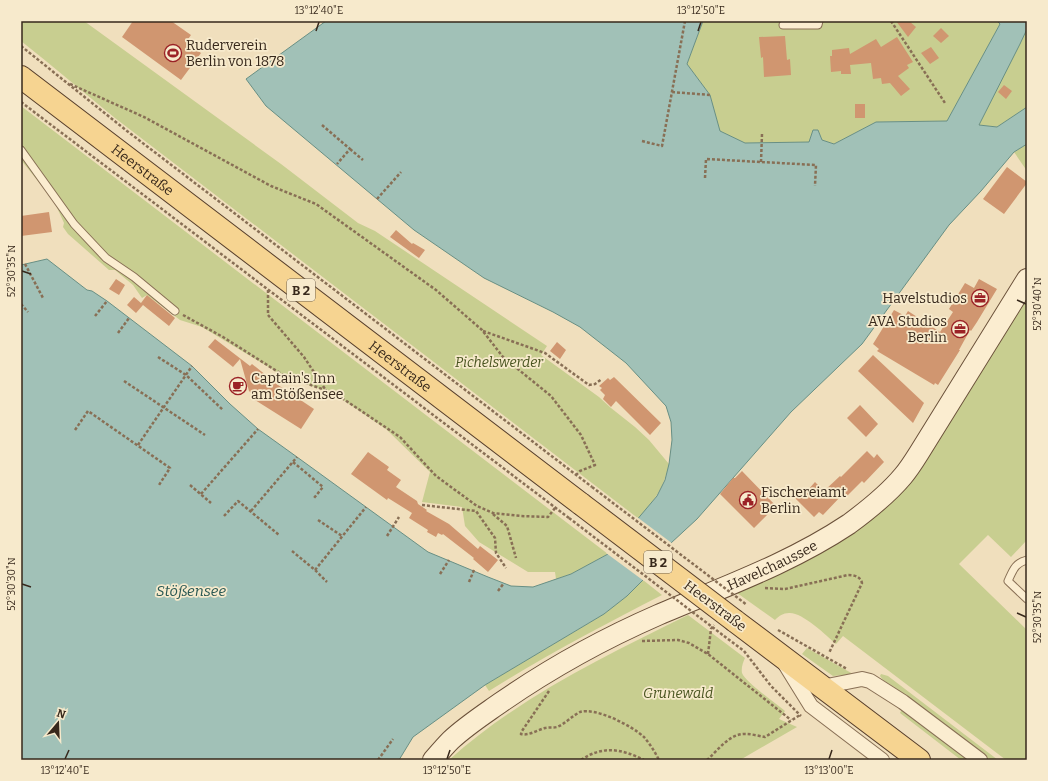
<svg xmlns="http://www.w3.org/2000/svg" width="1048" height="781" font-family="Bitter,serif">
<rect width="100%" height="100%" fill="#f0dfbd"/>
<path fill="#c8ce90" d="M21,21H84L281,164L358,223L375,231L547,346L541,355L599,397L611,408L635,427L649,440L669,464C663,490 655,499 639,519L115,118C83,92 53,66 21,41Z
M703,21H997L1000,24L947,121L876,122L834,144L822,140L818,130H813L810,142L745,143L719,131L710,95L687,64Z
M1027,29V107L997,127L979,125Z
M21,106L566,522L608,554L571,574L556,579L555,572H528L479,542L465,526L462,507L422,502L430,472L386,429L336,395L294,379L291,383L272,369L202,327L180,320L147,295L142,298L133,285L115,270H109L68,234L63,227L64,223L54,201L21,160Z
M1027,144V171L1014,152Z
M1027,300V540L1011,557L988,535L959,564L1027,630V760H1006L843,636L836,644C826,635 802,612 789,613C783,613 779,616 775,620L733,590L805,557L930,446Z
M643,580L662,595C603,625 545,656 489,691L485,685L604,614L627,596Z
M688,615L745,658C743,662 741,668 742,673C745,682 777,704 785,711L779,719L797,727L740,760H449C519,697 605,656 688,615Z
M807,648L853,674L833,676L802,654Z
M881,674L888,676L998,760H990L894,687L883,680L880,676Z
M903,707L972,760H961L900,713Z"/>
<path fill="#a1c1b7" stroke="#688f84" d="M326,21H703L687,64L710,95L720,131L745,143L809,142L813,130H818L822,140L834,144L876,122L947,121L1000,24L997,21H1027V29L1020,44L979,125L997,127L1027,107V144L1014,152L981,191L949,225L862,344L791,412L697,519L671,543L643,580L627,596L604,614L485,685L413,737L399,760H21V265L47,259L87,290L92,291L107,301L192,366L230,404L258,429L297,457L428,552L488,577L511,586L533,587L571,574L608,554L657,496L665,480L669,464L672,440L671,422L666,406L626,363L580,327L553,312L484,278L414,230L266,106L246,79Z"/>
<path fill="#f0dfbd" d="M637,517L673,544L644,581L606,553Z"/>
<path fill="#d09670" d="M133,21H171L191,35L186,42L201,53L181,80L122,37Z
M896,21H909L916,27L908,37Z
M941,28L949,36L941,43L933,36Z
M785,36L787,60L790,59L791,75L764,77L763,57L761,58L759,37Z
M897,37L913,62L907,65L909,68L898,76L910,89L901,96L890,83L882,84L881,78L873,79L871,63L850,65L851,74H841V71L831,72L830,56H832V50L849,48L850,54L876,39L881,47Z
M931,47L939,58L930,64L921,53Z
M1004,85L1012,91L1006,99L998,92Z
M855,104H865V118H855Z
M1007,167L1027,182V183L1004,214L983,199Z
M49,212L52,232L21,236V216Z
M396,230L412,244L413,243L425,250L419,258L390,237Z
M116,279L125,285L119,295L109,289Z
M979,279L997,289L977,322L971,331L970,330L959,350H960L938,385L935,383L934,385L877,351L879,349L873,344L894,310L905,316L908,311L940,332L953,312L949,309L965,283L974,288Z
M147,295L175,318L169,326L143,305L136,313L127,305L134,297L141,303Z
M215,339L250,366L252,364L267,376L266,377L314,409L301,429L255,400L257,398L249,391L240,359L233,367L208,347Z
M557,342L566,350L560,359L550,351Z
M873,355L924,403L913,423L858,371Z
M614,377L661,423L650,435L616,401L611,407L603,399L605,395L600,390L602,388L599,386L608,378L610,380Z
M860,405L878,424L866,437L847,418Z
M867,451L874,458L877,454L884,462L864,483L862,481L845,498L842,495L823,515L819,512L814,517L794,497L803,488L807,491L815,482L824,491L840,476L841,477Z
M368,452L389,467L387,470L401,480L396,487L417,501L418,504L427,510L426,511L449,524L478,549L480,546L498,560L488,572L473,559L474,558L443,534L442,535L438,533L436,537L427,532L428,530L409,518L412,513L388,498L387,500L351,474Z
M742,471L776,506L754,528L720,494L733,478H735Z"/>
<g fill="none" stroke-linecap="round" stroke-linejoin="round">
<g stroke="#886f55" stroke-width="9">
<path id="lane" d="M783,25H818L819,21
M21,150L74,224L106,258L134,277L175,311
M1027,560C1015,563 1013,570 1008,581L1027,599"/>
</g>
<g stroke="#886f55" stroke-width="16">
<path id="street" d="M785,664L811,706L882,760
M822,687L862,679L870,681L903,702L980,760"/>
</g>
<g stroke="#6a5039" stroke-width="22">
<g id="secondary">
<path id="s1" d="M433,760C439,753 445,746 451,740C466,726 483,715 500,703C549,669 603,639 658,615C723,587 789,564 849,524C868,510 888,494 903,476C909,469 914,461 919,453L1027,279"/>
</g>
</g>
<g stroke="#563d2a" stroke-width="24">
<g id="primary">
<path id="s2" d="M21,77L581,504"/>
<path d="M735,621L919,760"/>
</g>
</g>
<path stroke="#886f55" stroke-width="2.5" stroke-dasharray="3 2" stroke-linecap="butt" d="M891,21L945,103
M21,46L127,131L592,487
M70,84L144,117L271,186L316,204L436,290L482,330L503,357L551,396L581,435L595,465L580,471L576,475
M672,92L710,95
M21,102L569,518
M322,125L350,149L337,164
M642,141L662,146L685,21
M350,149L363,160
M761,162L762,134
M705,178L706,159L816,165L815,186
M377,199L401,172
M25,264L43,298
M268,290V315L304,357L325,389
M21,304L28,312
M183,315L223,337L283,375L336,394L400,437L436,476L477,506L493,513L521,516L548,517L555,508
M95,316L107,301
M483,331L545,353L589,385L595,384L602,379
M118,333L129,318
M158,357L186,375L223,410
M124,381L205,435
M75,430L88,411L170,468L159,485
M138,445L192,366
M293,462L323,487L314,498
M190,485L211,503
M201,494L258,429
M422,505L476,511L495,538L496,553L506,568
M251,511L297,457
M493,514L507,526L516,558
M224,516L238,501L279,535
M318,520L342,536
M387,536L399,517
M292,551L315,570L327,582
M315,570L366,507
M440,574L449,560
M469,582L474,570
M765,588L785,589L848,575C854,575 860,576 862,583L829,653
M498,591L504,583
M778,630L847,669
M724,636L744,651L771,686L801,716
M642,641L678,640L689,643L708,654L791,720
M708,654L711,629L714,625
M549,691L522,731L521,734C529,736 537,730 545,728C549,727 553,728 557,727C565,724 572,716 580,712C596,707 632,726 644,737C650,744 655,752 659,760
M378,760L393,739
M581,760C603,745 622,749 644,760
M707,760C718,750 730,733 746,734C752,734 759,736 765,737L800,715"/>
<use href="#lane" stroke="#fbedd0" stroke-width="7"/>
<use href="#street" stroke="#fbedd0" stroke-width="14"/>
<use href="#secondary" stroke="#fbedd0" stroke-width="20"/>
<use href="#primary" stroke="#f6d491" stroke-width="22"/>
<g stroke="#563d2a" stroke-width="24" stroke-linecap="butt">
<path id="primary-bridge" d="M581,504L735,621"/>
</g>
<path stroke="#886f55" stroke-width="2.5" stroke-dasharray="3 2" stroke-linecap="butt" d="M592,487L747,605
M569,518L724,636"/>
<use href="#primary-bridge" stroke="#f6d491" stroke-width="22"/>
</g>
<path fill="none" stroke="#37281b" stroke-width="1.5" d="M316,31L319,22M698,31L701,22M22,271L31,274M1017,300L1026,304M22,584L31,587M1017,613L1026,617M65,759L69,750M447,759L450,750M829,759L832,750"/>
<defs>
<g id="stadium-ring" transform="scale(0.9)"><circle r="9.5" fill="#f7eacc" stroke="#9b2226" stroke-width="1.5"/><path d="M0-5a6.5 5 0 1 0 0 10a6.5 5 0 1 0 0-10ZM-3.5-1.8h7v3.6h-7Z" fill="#9b2226"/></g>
<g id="office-ring" transform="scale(0.9)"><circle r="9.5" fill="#f7eacc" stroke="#9b2226" stroke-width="1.5"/><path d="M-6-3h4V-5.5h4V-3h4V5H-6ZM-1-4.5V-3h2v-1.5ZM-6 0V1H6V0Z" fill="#9b2226"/></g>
<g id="cafe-ring" transform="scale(0.9)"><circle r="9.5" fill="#f7eacc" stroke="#9b2226" stroke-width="1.5"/><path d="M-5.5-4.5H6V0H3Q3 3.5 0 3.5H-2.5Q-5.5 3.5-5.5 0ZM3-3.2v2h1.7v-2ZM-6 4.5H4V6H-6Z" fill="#9b2226"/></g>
<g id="civic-ring" transform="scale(0.9)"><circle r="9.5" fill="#f7eacc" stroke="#9b2226" stroke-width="1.5"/><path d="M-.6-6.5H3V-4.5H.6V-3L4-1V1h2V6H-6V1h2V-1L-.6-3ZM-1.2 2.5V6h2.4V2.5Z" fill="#9b2226"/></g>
</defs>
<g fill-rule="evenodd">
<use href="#stadium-ring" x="173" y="53"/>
<use href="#office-ring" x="980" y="298"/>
<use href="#office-ring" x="960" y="329"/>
<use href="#cafe-ring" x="238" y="386"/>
<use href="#civic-ring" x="748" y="500"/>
</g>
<g text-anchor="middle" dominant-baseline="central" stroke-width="3.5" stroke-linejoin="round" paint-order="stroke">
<g fill="#f7eacc" stroke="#716250" stroke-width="1">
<rect x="287" y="279" width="28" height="22" rx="3"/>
<rect x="644" y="551" width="28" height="22" rx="3"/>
</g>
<g font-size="13" font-weight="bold" fill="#37281b">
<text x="301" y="290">B 2</text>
<text x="658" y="562">B 2</text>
</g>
<g font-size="14" fill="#37281b" stroke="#f7eacc" text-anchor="start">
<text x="186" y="45">Ruderverein<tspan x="186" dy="16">Berlin von 1878</tspan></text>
<text x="967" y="298" text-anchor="end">Havelstudios</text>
<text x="947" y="321" text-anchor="end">AVA Studios<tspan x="947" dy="16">Berlin</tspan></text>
<text x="251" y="378">Captain's Inn<tspan x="251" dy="16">am Stößensee</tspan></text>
<text x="761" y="492">Fischereiamt<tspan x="761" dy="16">Berlin</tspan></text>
</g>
<g font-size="14" fill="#37281b" stroke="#f7eacc">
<text stroke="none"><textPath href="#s2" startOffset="153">Heerstraße</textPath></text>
<text stroke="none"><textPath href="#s2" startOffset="477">Heerstraße</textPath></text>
<text stroke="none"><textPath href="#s1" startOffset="394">Havelchaussee</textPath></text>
<text transform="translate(715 606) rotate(37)">Heerstraße</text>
</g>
<g font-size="14" font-style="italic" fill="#495420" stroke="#f7eacc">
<text x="499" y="362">Pichelswerder</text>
<text x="678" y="693">Grunewald</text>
</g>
<g font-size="15" font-style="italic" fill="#295853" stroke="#f7eacc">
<text x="191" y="591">Stößensee</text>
</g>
</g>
<rect width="1048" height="781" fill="none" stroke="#f7eacc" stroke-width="44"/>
<g transform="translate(58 723) rotate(19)" stroke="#f7eacc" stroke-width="3" paint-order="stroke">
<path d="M0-3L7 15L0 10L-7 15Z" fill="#37281b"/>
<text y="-6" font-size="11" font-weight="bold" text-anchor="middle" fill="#37281b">N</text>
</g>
<rect x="22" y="22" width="1004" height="737" fill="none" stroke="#37281b" stroke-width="1.5"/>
<g font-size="10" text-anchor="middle" fill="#37281b">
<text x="319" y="14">13°12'40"E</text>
<text x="701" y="14">13°12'50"E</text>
<text transform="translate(11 271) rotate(-90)" y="4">52°30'35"N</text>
<text transform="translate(1037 304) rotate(-90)" y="4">52°30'40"N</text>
<text transform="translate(11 584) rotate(-90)" y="4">52°30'30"N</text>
<text transform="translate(1037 617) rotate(-90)" y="4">52°30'35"N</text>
<text x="65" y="774">13°12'40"E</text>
<text x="447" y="774">13°12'50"E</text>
<text x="829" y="774">13°13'00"E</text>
</g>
</svg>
